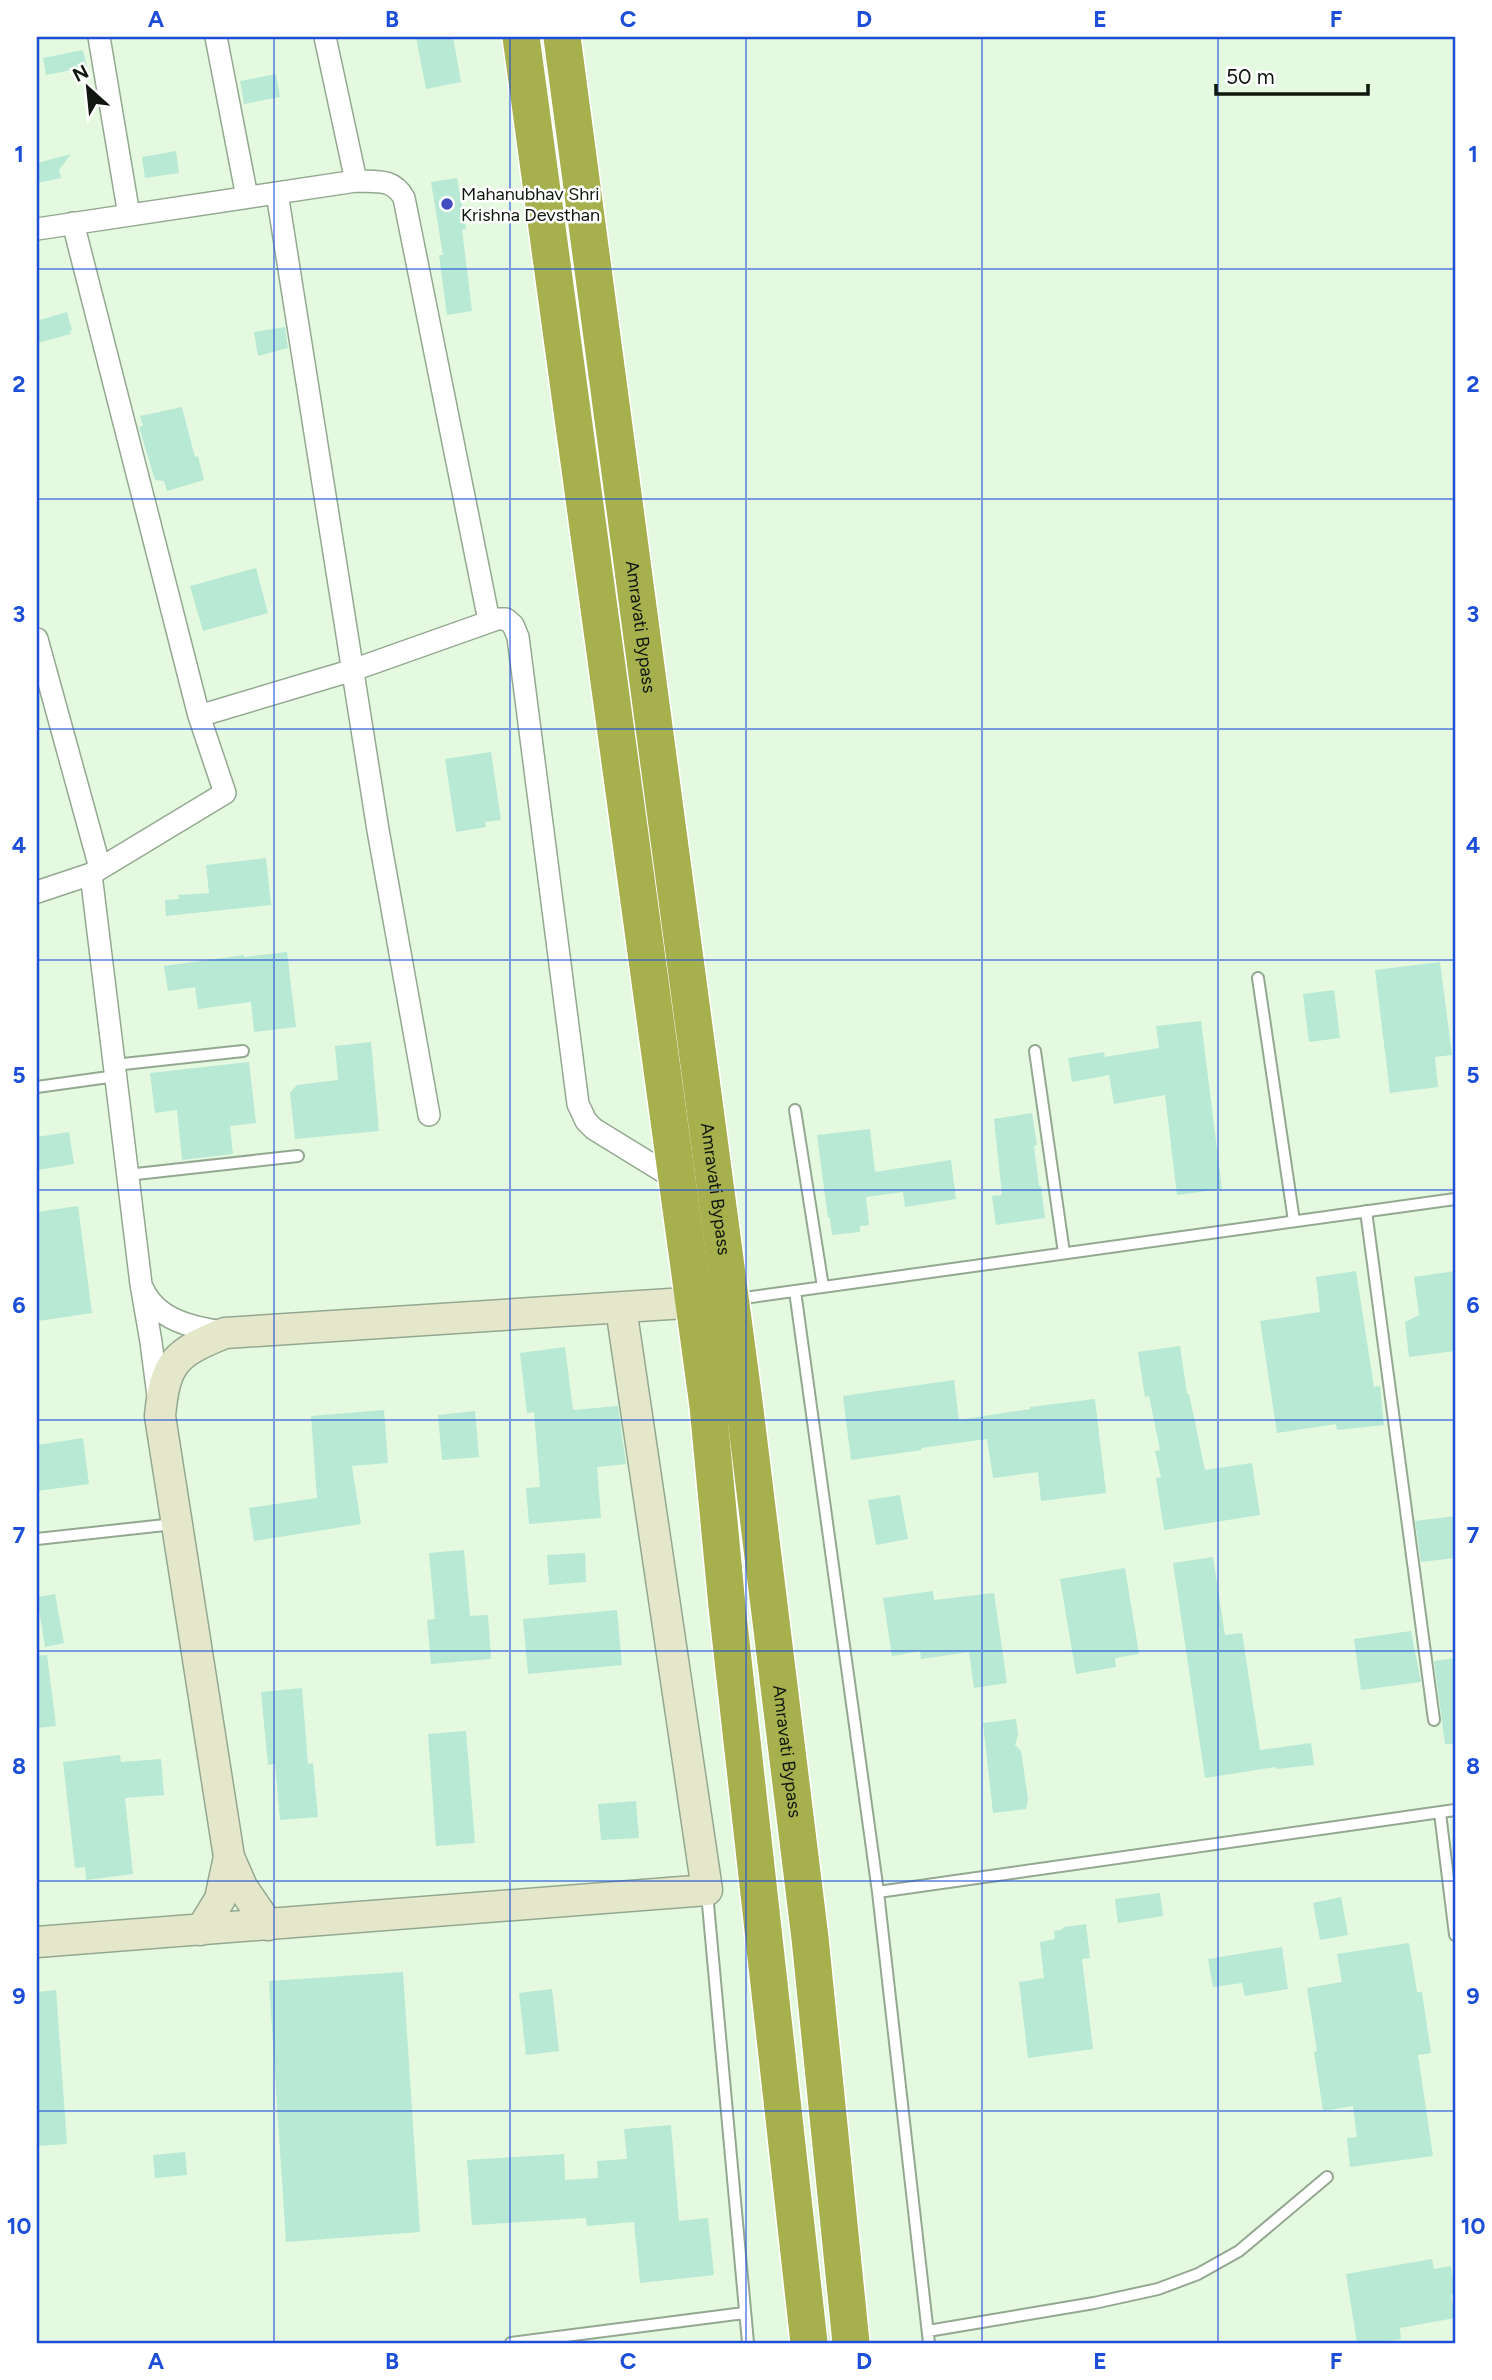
<svg xmlns="http://www.w3.org/2000/svg" width="1492" height="2380" font-family="Figtree,sans-serif">
<rect width="100%" height="100%" fill="#e4f9e0"/>
<path fill="#b7e9d4" d="M416,37H453L461,82L426,89Z
M83,50L87,67L46,75L43,58Z
M276,74L280,97L244,104L240,81Z
M176,151L179,173L145,178L142,157Z
M71,154L59,170L61,178L37,183V163Z
M457,178L466,229L462,230L472,311L447,315L439,255H443L431,182Z
M67,312L72,330L70,331L71,334L37,343V321Z
M285,327L288,348L258,356L254,332Z
M182,407L195,457L198,456L204,480L167,491L164,481L155,480L139,427L143,426L140,416Z
M256,568L268,613L203,631L190,586Z
M491,752L501,820L485,822L486,827L456,832L445,759Z
M266,858L271,905L166,916L165,900L179,899L178,895L209,893L206,865Z
M287,952L296,1027L254,1032L251,1002L198,1009L195,987L168,991L164,966L244,955V957Z
M1440,962L1452,1055L1435,1057L1438,1087L1390,1093L1375,970Z
M1334,990L1340,1038L1309,1042L1303,994Z
M1201,1021L1222,1189L1177,1195L1165,1095L1114,1104L1109,1075L1072,1082L1068,1058L1104,1052L1105,1057L1159,1048L1156,1026Z
M371,1042L379,1131L295,1139L290,1093L297,1085L338,1080L335,1046Z
M249,1062L256,1123L230,1126L233,1154L182,1160L177,1110L155,1113L150,1073Z
M1032,1113L1037,1145L1034,1146L1039,1186H1041L1045,1218L996,1225L992,1196L1002,1195L994,1119Z
M870,1129L875,1172L951,1160L956,1199L905,1207L903,1192L866,1197L869,1225L860,1226V1232L832,1235L830,1218H828L817,1135Z
M69,1132L74,1164L37,1170V1137Z
M78,1206L92,1313L38,1321L37,1212Z
M1356,1271L1374,1387L1380,1386L1384,1425L1337,1430L1336,1424L1277,1433L1260,1321L1320,1312L1316,1277Z
M1455,1271V1351L1409,1357L1405,1322L1419,1315L1414,1277Z
M1180,1346L1187,1394H1189L1205,1470L1252,1463L1260,1515L1164,1530L1156,1478L1161,1477L1155,1451L1160,1450L1149,1396L1145,1397L1138,1352Z
M565,1347L573,1410L618,1406L626,1464L597,1467L601,1518L529,1524L526,1488L540,1487L534,1412L527,1413L520,1353Z
M954,1380L959,1420L1030,1409V1407L1095,1399L1106,1493L1041,1501L1038,1472L993,1478L987,1439L921,1448L922,1450L851,1460L843,1396Z
M384,1410L388,1463L352,1466L361,1524L254,1541L249,1508L317,1498L311,1416Z
M475,1411L479,1457L442,1460L438,1415Z
M83,1438L89,1484L37,1491V1445Z
M900,1495L908,1539L876,1545L868,1500Z
M1455,1516V1558L1421,1562L1415,1521Z
M464,1550L470,1616L488,1615L491,1659L431,1664L427,1620L435,1619L429,1553Z
M585,1553L586,1582L549,1585L547,1555Z
M1213,1557L1225,1635L1242,1633L1260,1750L1311,1743L1314,1765L1277,1769L1276,1767L1205,1778L1173,1563Z
M1125,1568L1139,1654L1115,1658L1116,1667L1076,1674L1060,1579Z
M933,1591L934,1600L994,1593L1007,1683L974,1688L969,1652L921,1659L920,1651L892,1656L883,1598Z
M55,1594L64,1643L45,1647L37,1597Z
M617,1610L622,1665L528,1674L523,1619Z
M1411,1631L1421,1682L1361,1690L1354,1639Z
M47,1655L56,1726L37,1728V1656Z
M1455,1658V1744H1445L1434,1661Z
M302,1688L308,1764L313,1763L318,1817L280,1820L275,1764L268,1765L261,1692Z
M1016,1719L1018,1735L1015,1745L1021,1751L1028,1799L1026,1809L993,1813L983,1723Z
M466,1731L475,1843L436,1846L428,1734Z
M120,1755L121,1762L161,1759L164,1795L125,1798L133,1874L86,1880L85,1867L75,1868L63,1762Z
M636,1801L639,1838L601,1840L598,1804Z
M1160,1893L1163,1916L1118,1923L1115,1899Z
M1341,1897L1348,1935L1320,1940L1313,1903Z
M1086,1924L1090,1958L1082,1959L1093,2049L1028,2058L1019,1982L1044,1978L1040,1942L1055,1939L1054,1931L1061,1930L1064,1927Z
M1409,1943L1417,1992H1422L1431,2053L1418,2055L1433,2156L1350,2167L1347,2138L1357,2137L1353,2106L1323,2111L1314,2052L1317,2051L1307,1988L1342,1982L1337,1954Z
M1282,1947L1288,1989L1245,1996L1242,1983L1213,1987L1208,1959Z
M403,1972L420,2232L286,2242L269,1981Z
M552,1989L559,2051L526,2055L519,1993Z
M56,1990L67,2144L37,2146V1992Z
M671,2125L679,2221L708,2218L714,2275L640,2283L634,2222L587,2226L586,2218L472,2225L467,2160L564,2154L565,2180L598,2178L597,2161L627,2159L624,2129Z
M185,2152L187,2175L155,2178L153,2155Z
M1432,2259L1434,2269L1451,2266L1455,2293L1451,2295L1455,2318L1400,2328L1401,2339L1376,2343H1357L1346,2274Z"/>
<g fill="none" stroke-linecap="round" stroke-linejoin="round">
<g stroke="#94a891" stroke-width="14">
<path id="lane" d="M1258,978L1294,1221
M1035,1051L1064,1253
M114,1065L243,1051
M37,1087L116,1076
M795,1110L823,1287
M127,1175L298,1156
M1366,1211L1434,1720
M795,1291L878,1892L929,2343
M737,1299L1455,1199
M37,1539L174,1524
M1440,1813L1455,1935
M878,1892L1455,1810
M707,1893L748,2343
M928,2331L1094,2303L1158,2289L1198,2274L1239,2251L1327,2177
M511,2343L744,2313"/>
</g>
<g stroke="#94a891" stroke-width="24">
<path id="street" d="M99,37L129,215
M216,37L247,197
M325,37L356,181
M277,193L378,830L429,1115
M37,229L356,181C377,182 393,178 404,198L489,621
M37,639L100,868
M199,716L353,670L497,619H506L513,625L518,637L578,1104L586,1121L594,1129L677,1180
M91,874L141,1284L151,1342L158,1396
M37,892L91,874L225,793L199,716L73,223
M143,1289C157,1320 193,1328 224,1332"/>
</g>
<g stroke="#94a891" stroke-width="33">
<path id="secondary" d="M268,1925L242,1887L229,1857L160,1416C165,1362 175,1353 225,1333L716,1301
M201,1930L220,1899L229,1857
M37,1942L707,1890L621,1308"/>
</g>
<g stroke="#fff" stroke-width="40">
<g id="highway">
<path d="M521,37L708,1406L727,1606L809,2343"/>
<path id="s1" d="M562,37L744,1402L810,1938L851,2343"/>
</g>
</g>
<use href="#lane" stroke="#fff" stroke-width="10"/>
<use href="#street" stroke="#fff" stroke-width="21"/>
<use href="#secondary" stroke="#e4e7ca" stroke-width="30"/>
<use href="#highway" stroke="#a6b04d" stroke-width="37"/>
</g>
<path fill="none" stroke="#1d4ed8" stroke-width="2" stroke-opacity="0.55" d="M274,37V2343M510,37V2343M746,37V2343M982,37V2343M1218,37V2343M37,269H1455M37,499H1455M37,729H1455M37,960H1455M37,1190H1455M37,1420H1455M37,1651H1455M37,1881H1455M37,2111H1455"/>
<circle fill="#414dc1" stroke="#fff" stroke-width="2.5" cx="447" cy="204" r="7"/>
<g text-anchor="middle" dominant-baseline="central" stroke-width="5" stroke-linejoin="round" paint-order="stroke">
<g font-size="18" fill="#0f170e" stroke="#fff" text-anchor="start">
<text x="461" y="194">Mahanubhav Shri<tspan x="461" dy="21">Krishna Devsthan</tspan></text>
</g>
<g font-size="18" fill="#0f170e" stroke="#fff">
<text stroke="none"><textPath href="#s1" startOffset="595">Amravati Bypass</textPath></text>
<text stroke="none"><textPath href="#s1" startOffset="1162">Amravati Bypass</textPath></text>
<text stroke="none"><textPath href="#s1" startOffset="1729">Amravati Bypass</textPath></text>
</g>
</g>
<rect width="1492" height="2380" fill="none" stroke="#ffffff" stroke-width="77"/>
<g transform="translate(88 88) rotate(333)" stroke="#ffffff" stroke-width="5" paint-order="stroke">
<path d="M0-5L12 26L0 18L-12 26Z" fill="#0f170e"/>
<text y="-10" font-size="19" font-weight="bold" text-anchor="middle" fill="#0f170e">N</text>
</g>
<path d="M1216 84v10h152v-10" fill="none" stroke="#0f170e" stroke-width="3.5"/>
<text x="1226" y="84" font-size="21" fill="#0f170e" stroke="#ffffff" stroke-width="5" paint-order="stroke">50 m</text>
<rect x="38" y="38" width="1416" height="2304" fill="none" stroke="#1d4ed8" stroke-width="2.5"/>
<g font-size="23" text-anchor="middle" font-weight="bold" fill="#1d4ed8">
<text x="156" y="27">A</text>
<text x="392" y="27">B</text>
<text x="628" y="27">C</text>
<text x="864" y="27">D</text>
<text x="1100" y="27">E</text>
<text x="1336" y="27">F</text>
<text x="19" y="162">1</text>
<text x="1473" y="162">1</text>
<text x="19" y="392">2</text>
<text x="1473" y="392">2</text>
<text x="19" y="622">3</text>
<text x="1473" y="622">3</text>
<text x="19" y="853">4</text>
<text x="1473" y="853">4</text>
<text x="19" y="1083">5</text>
<text x="1473" y="1083">5</text>
<text x="19" y="1313">6</text>
<text x="1473" y="1313">6</text>
<text x="19" y="1543">7</text>
<text x="1473" y="1543">7</text>
<text x="19" y="1774">8</text>
<text x="1473" y="1774">8</text>
<text x="19" y="2004">9</text>
<text x="1473" y="2004">9</text>
<text x="19" y="2234">10</text>
<text x="1473" y="2234">10</text>
<text x="156" y="2369">A</text>
<text x="392" y="2369">B</text>
<text x="628" y="2369">C</text>
<text x="864" y="2369">D</text>
<text x="1100" y="2369">E</text>
<text x="1336" y="2369">F</text>
</g>
</svg>
